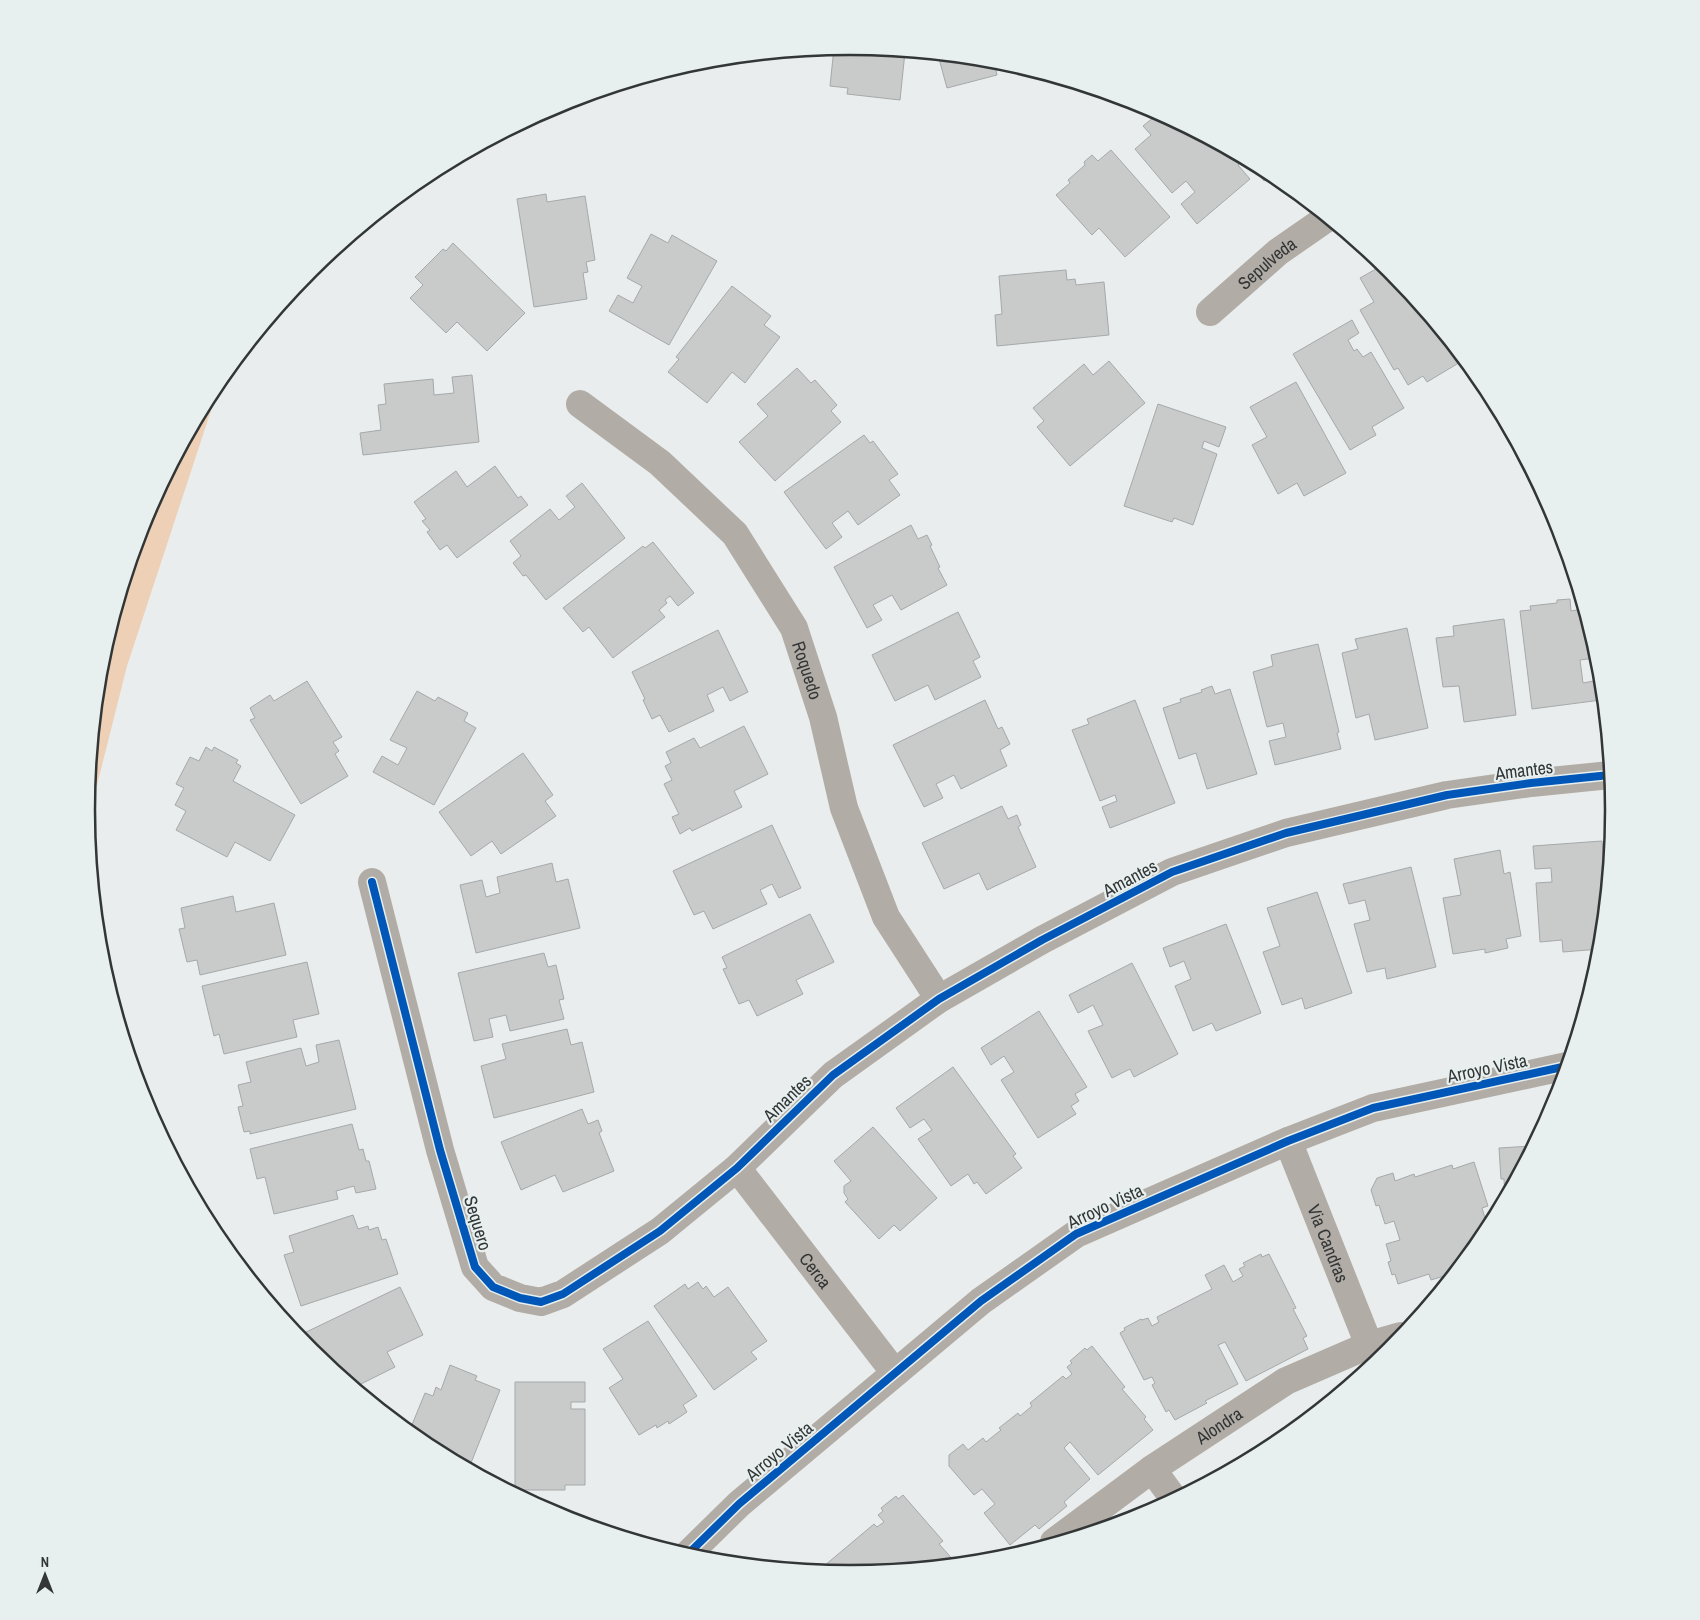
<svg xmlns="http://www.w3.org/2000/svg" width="1700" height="1620" font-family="'Archivo Narrow',sans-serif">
<rect width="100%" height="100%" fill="#e9eded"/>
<path fill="#eed0b6" d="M222,377L127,666L94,797L92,873L86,810L101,661L145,517L215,385Z"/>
<path fill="#c9cbcb" stroke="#a6a9a9" d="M850,46L905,52L900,100L847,94L848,88L830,86L834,48Z
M938,55L999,61L1005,63L995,65L997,75L947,88Z
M1159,113L1229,151L1240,163L1238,165L1250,179L1197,224L1181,204L1195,192L1186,181L1172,193L1135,149L1151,135L1143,126Z
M1111,150L1170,217L1125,257L1099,228L1092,235L1056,195L1070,183L1068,180L1085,165L1084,162L1092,155L1098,161Z
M1249,162L1273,174L1264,181Z
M546,194L547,202L585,196L595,260L586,262L588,272L583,273L587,299L534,307L517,199Z
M651,234L668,243L672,235L717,261L669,345L609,311L618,295L633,303L642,286L627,278Z
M453,243L525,313L487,351L457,322L446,333L410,298L423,285L415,277L443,249L446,251Z
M1383,265L1390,270L1455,350L1462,361L1427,382L1423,376L1408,385L1398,368L1394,370L1360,310L1374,302L1360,278Z
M1066,270L1067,280L1075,279L1076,285L1104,282L1109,335L997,346L995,315L1002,314L999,276Z
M732,286L771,316L764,325L780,337L745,383L732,372L707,403L668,372L679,359L676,357Z
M1352,320L1359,333L1348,340L1354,351L1357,349L1363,357L1371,352L1404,408L1372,427L1376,435L1350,450L1293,354Z
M1109,361L1145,403L1070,466L1037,427L1044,421L1033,408L1084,364L1093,375Z
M797,368L811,383L815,380L837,405L831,411L841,422L775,481L739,442L768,416L757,404Z
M472,375L479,442L363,455L360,433L381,430L378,405L386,404L384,384L433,379L434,395L454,393L452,377Z
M1296,382L1346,473L1304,496L1297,483L1278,494L1252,445L1267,437L1250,407Z
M1158,404L1226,427L1219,447L1204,441L1202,448L1217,454L1193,525L1174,518L1172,522L1124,506Z
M864,435L870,443L873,441L898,474L889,480L900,495L858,525L848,511L832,523L842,537L826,549L784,492Z
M495,466L518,498L521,496L528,505L457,558L447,545L440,550L427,532L430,530L422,521L426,519L414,502L456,471L467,487Z
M582,483L625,538L546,600L526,575L523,576L513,563L521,556L510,541L550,509L559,520L575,507L566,496Z
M911,525L918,539L927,535L932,545L930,546L940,567L938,568L947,585L901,610L892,595L873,605L882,620L867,628L834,567Z
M653,542L694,593L678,606L670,596L665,600L667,603L659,610L665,617L613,658L589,627L583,632L563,608L643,546L645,548Z
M1570,599L1571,611L1583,609L1593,640L1595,658L1580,660L1583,683L1599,680L1601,700L1532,709L1520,611L1531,610L1530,606L1557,603V600Z
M958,612L980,657L973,661L981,677L935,700L928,685L895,701L872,655Z
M1504,619L1516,715L1464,722L1459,686L1443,687L1436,638L1454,636L1453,626Z
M1407,628L1428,728L1375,740L1369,714L1356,718L1342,653L1358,649L1355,639Z
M718,630L748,692L730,701L723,687L707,695L714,711L669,732L660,715L652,719L643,700L645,699L632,672Z
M1318,644L1339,732L1337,733L1341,749L1275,765L1269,741L1286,737L1283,723L1267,727L1253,672L1273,666L1271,655Z
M307,681L342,737L333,742L339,751L335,754L348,776L301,804L250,720L255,718L250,708L270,695L274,701Z
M1212,686L1215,694L1230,689L1257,774L1207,789L1196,753L1179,759L1163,708L1181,702L1180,699L1202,692L1201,690Z
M417,691L435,701L438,697L468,713L464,721L476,728L434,805L373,772L382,756L398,765L407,748L390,740Z
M985,700L998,729L1002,727L1010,744L1000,750L1007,766L961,789L954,775L936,784L943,798L924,807L893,745Z
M1135,700L1175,803L1110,828L1102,807L1117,801L1115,795L1100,801L1072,730L1089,724L1087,719Z
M744,726L768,774L734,791L742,807L692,831L690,828L680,834L672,817L679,814L664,784L672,780L665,766L671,763L666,752L694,738L700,748Z
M206,747L212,751L214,747L238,760L236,763L241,766L233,781L295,815L270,861L235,842L227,857L176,830L186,811L175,805L184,788L176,784L190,757L199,761Z
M523,753L553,795L545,801L556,816L501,854L492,841L471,856L439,812Z
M1002,806L1008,819L1017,815L1021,825L1018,827L1036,867L987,890L979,873L944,889L922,843Z
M772,825L801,888L779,898L772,884L760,890L767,904L713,929L704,911L694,915L673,871Z
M1602,841L1606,889L1600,949L1563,952L1562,940L1540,942L1536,883L1552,882L1551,868L1535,869L1533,846Z
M1500,850L1504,874L1510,872L1521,936L1506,939L1508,948L1485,953V949L1453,954L1443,898L1461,895L1454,859Z
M552,863L556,882L568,879L580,928L476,953L460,885L482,880L486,897L500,893L497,877Z
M1411,867L1436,967L1387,979L1385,968L1367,972L1354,924L1370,920L1365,900L1349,904L1343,884Z
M1317,892L1352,993L1305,1009L1302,998L1282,1005L1263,952L1280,946L1267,908Z
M233,896L236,912L274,903L286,955L200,975L197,960L187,962L179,929L185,928L181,908Z
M810,914L834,962L796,980L803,994L757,1016L749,1000L739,1004L723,969L727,968L722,957Z
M1226,924L1261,1013L1216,1031L1212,1023L1193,1031L1175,986L1191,979L1184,961L1170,967L1163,948Z
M544,953L548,967L556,965L564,999L559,1000L564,1019L510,1031L506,1015L489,1019L493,1037L474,1041L458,973Z
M307,962L319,1014L293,1020L297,1037L224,1054L219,1034L214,1036L202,986Z
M1132,963L1178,1054L1134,1077L1130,1069L1112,1078L1088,1031L1103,1025L1093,1005L1078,1013L1069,995Z
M1039,1011L1087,1087L1075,1094L1079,1101L1071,1106L1076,1114L1038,1138L1001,1080L1014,1072L1004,1056L991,1065L981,1048Z
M567,1029L571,1045L582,1042L594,1092L494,1118L481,1066L506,1059L502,1044Z
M339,1040L356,1109L250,1134V1131L244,1132L238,1107L243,1106L238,1085L251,1082L246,1062L301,1048L306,1066L319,1062L316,1045Z
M953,1067L1016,1154L1013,1156L1022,1168L986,1194L977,1182L974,1184L968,1174L951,1186L918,1139L932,1130L924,1119L910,1128L896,1108Z
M582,1109L588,1124L598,1120L602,1131L599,1133L614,1171L563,1192L555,1175L521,1190L501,1142Z
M352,1124L359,1150L363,1149L366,1161H369L376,1189L356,1193L354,1186L336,1191L338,1199L274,1214L265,1177L257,1179L250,1149Z
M873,1127L937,1198L900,1231L894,1225L879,1239L845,1202L848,1199L844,1193V1186L851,1181L834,1161Z
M1532,1146L1505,1196L1504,1179H1501L1499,1148Z
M1474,1162L1488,1206L1482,1208L1488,1228L1485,1235L1454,1273L1431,1280L1429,1274L1398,1284L1395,1274L1392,1275L1388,1262L1391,1261L1386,1244L1400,1240L1394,1221L1385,1224L1379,1205L1376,1206L1371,1190L1377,1178L1393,1173L1395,1181L1414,1174L1415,1177L1452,1165L1453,1169Z
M353,1215L358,1229L368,1226L369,1230L378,1227L382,1240L386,1239L398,1274L301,1306L284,1255L294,1252L289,1236Z
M1261,1254L1262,1257L1269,1254L1296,1308L1293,1309L1307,1336L1303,1338L1308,1349L1246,1381L1225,1342L1218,1345L1238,1384L1205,1401L1207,1403L1175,1420L1169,1410L1166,1412L1152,1385L1155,1383L1152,1377L1144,1380L1120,1333L1125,1330L1124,1328L1141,1319L1142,1320L1148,1318L1152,1326L1159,1322L1157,1317L1212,1289L1205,1275L1224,1265L1233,1282L1243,1276L1239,1269L1245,1266L1243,1263Z
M698,1282L703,1289L706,1286L714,1297L728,1287L767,1341L751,1352L757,1359L714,1390L654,1306L685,1284L688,1289Z
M400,1287L423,1335L387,1352L395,1367L355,1387L309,1349L302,1334Z
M648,1321L697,1396L683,1405L687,1412L669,1424L668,1421L657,1428L656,1425L639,1435L609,1388L623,1379L603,1349Z
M1092,1346L1125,1387L1122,1389L1146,1417L1144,1419L1153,1430L1098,1475L1070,1442L1064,1448L1090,1479L1064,1502L1067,1506L1039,1529L1035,1525L1010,1545L984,1513L995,1504L982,1489L974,1495L949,1466V1455L963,1444L968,1450L983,1438L986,1442L1001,1430L999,1428L1018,1413L1020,1416L1032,1406L1030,1403L1063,1376L1066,1379L1072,1374L1067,1367L1072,1363L1070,1361L1085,1348L1087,1350Z
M450,1365L477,1376L475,1380L500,1390L469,1468L425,1445L409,1432L425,1393L433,1396L436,1387L441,1390Z
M515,1382H585V1402H571V1409H585V1485H565V1490H515Z
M903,1495L943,1541L939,1544L956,1563L850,1574L818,1571L874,1524L877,1527L884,1522L878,1515L883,1511L881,1508L896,1496L898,1499Z"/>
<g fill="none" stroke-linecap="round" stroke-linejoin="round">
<g stroke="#b2aca6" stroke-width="28">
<path id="s1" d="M1210,312L1278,252L1327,218"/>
<path id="s2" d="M580,404L660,463L735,534L794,628L823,717L844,808L886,917L939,999"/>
<path d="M372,882L440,1150L475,1267L493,1287L520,1298L541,1302L563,1294L660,1231L737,1168L833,1075L939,999L1042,940L1172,872L1286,833L1447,795L1531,783L1610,775"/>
<path id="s3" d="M1288,1141L1369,1345"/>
<path id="s4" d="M737,1168L895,1373"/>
<path d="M1152,1469L1174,1499"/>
<path id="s5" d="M1054,1542L1152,1469L1286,1381L1369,1345L1401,1336"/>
<path d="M687,1555L739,1504L981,1301L1076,1234L1288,1141L1373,1108L1567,1066"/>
</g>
<g stroke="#e7efef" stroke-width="11">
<path id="cycleway" d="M372,882L440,1150L475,1267L493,1287L520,1298L541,1302L563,1294L660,1231L737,1168L833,1075L939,999L1042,940L1172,872L1286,833L1447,795L1531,783L1610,775
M687,1555L739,1504L981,1301L1076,1234L1288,1141L1373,1108L1567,1066"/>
</g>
<use href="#cycleway" stroke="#0057b8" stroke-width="8"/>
</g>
<g text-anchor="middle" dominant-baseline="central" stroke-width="4.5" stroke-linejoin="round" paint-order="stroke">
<g font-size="18" fill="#333636" stroke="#e7efef">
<text stroke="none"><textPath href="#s1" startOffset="75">Sepulveda</textPath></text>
<text stroke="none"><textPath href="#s2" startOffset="358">Roquedo</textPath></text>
<text transform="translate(1524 770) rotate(-7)">Amantes</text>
<text transform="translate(1130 878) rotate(-28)">Amantes</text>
<text transform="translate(1487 1068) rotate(-12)">Arroyo Vista</text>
<text transform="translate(787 1098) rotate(-44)">Amantes</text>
<text transform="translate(1105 1206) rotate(-25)">Arroyo Vista</text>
<text transform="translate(478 1223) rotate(73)">Sequero</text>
<text stroke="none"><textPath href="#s3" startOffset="110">Via Candras</textPath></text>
<text stroke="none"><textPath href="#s4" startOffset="129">Cerca</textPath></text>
<text stroke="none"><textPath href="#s5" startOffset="202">Alondra</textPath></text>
<text transform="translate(779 1451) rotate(-40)">Arroyo Vista</text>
</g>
</g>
<path d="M0 0H1700V1620H0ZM95 810a755 755 0 1 1 1510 0a755 755 0 1 1-1510 0Z" fill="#e7efef" fill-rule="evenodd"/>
<path fill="none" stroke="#333636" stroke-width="2.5" d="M95 810a755 755 0 1 1 1510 0a755 755 0 1 1-1510 0Z"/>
<g transform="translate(45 1575)" stroke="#e7efef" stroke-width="4" paint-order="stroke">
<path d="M0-4L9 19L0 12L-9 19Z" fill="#333636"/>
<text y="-8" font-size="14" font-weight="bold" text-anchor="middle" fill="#333636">N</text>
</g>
</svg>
